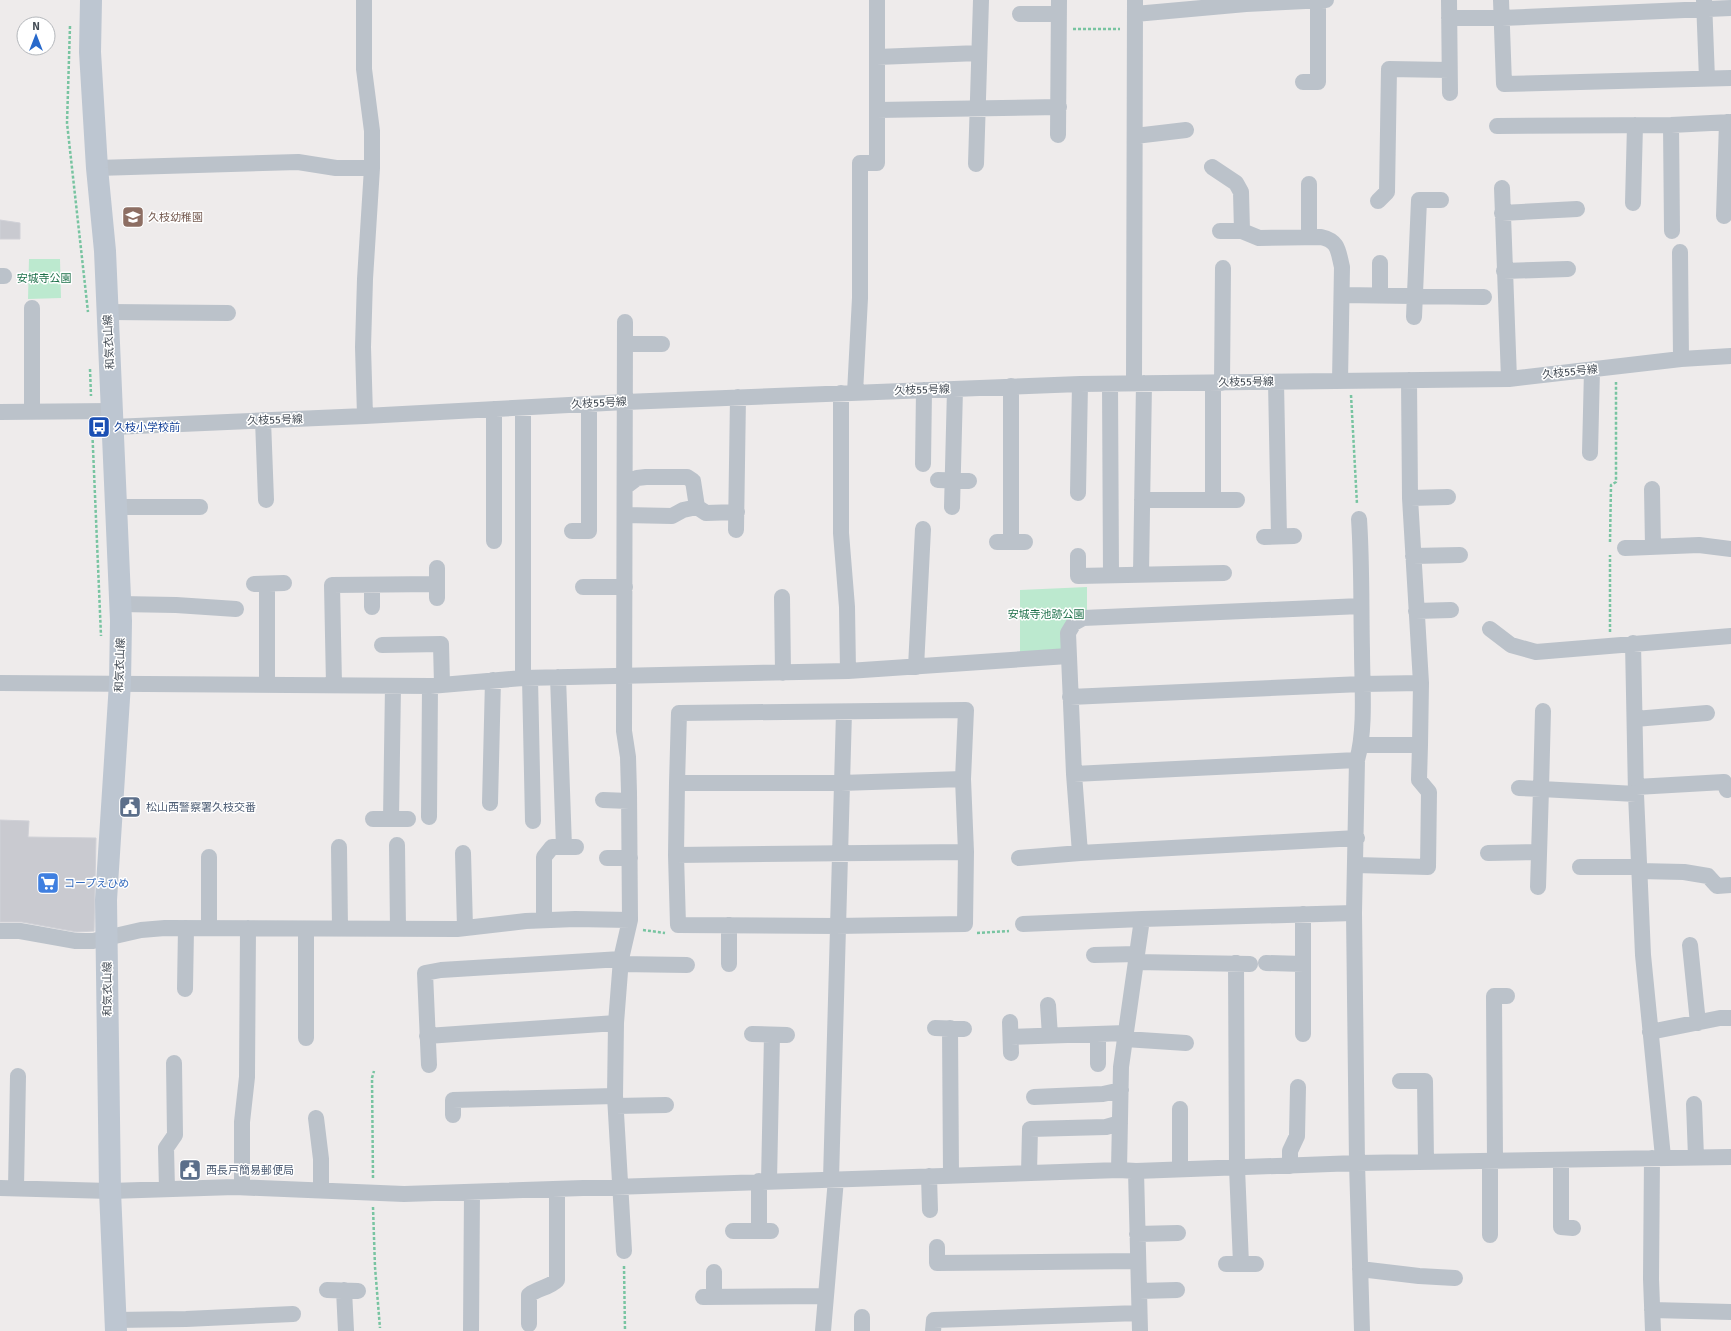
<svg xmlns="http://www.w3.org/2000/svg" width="1731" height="1331" font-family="Signika,'Noto Sans JP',sans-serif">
<rect width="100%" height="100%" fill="#eeebeb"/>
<path fill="#bce9cf" d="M29,259H60L61,298L28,299Z
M1087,587V614L1064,650L1020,653V590Z"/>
<path fill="#c9cad0" stroke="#d0d1d7" d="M0,220L20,223V239H0Z
M0,820L29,821L28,837L96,838L94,931L77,932L22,922H0Z"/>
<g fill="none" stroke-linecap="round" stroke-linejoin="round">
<path stroke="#78c4a1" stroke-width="2.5" stroke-dasharray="3 2" stroke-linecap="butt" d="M70,26L67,123L88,312
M1073,29H1120
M90,369L91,396
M1351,395L1357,504
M92,425L101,636
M1610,542L1611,485L1616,482V382
M1610,632V555
M643,930L665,933
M977,933L1009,931
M373,1178L372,1078L374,1071
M373,1207L375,1267L380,1328
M624,1266L625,1331"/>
<path stroke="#bbc2ca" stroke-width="16" d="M364,0V69L372,131V168L365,279L363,347L365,416
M1449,0L1450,93
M1501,0L1504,84L1731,78
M1704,0L1707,79
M1020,14H1059
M1135,14L1246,4L1326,0
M1449,18H1502L1731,8
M877,57L979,53
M1303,82H1318V1
M877,110L1059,107
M1671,125L1672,231
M1497,126L1671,125L1731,122
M1058,135L1059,0
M1135,136L1186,130
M976,164L981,0
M1212,167L1236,183L1241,192L1242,231
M97,168L298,162L336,168H372
M1309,184V237
M1502,188L1509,379
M1378,201L1387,192L1389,69L1449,70
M1633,203L1635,125
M1502,213L1577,209
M1724,216L1727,122
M1220,231H1242L1259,238L1321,237C1339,241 1338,251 1342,267L1340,381
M1680,252L1681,359
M1380,263V295
M1504,271L1568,269
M0,276H4
M1342,295L1484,297
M32,308V411
M108,312L228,313
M1414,317L1419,200H1441
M625,344H662
M1276,382L1279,536
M1134,383L1135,0
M1213,383V500
M1222,383L1223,268
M1110,384L1111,575
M841,393V533L847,607L848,671
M855,393L860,298V163H877V0
M523,408V678
M494,409V541
M0,412L112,411
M263,420L266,500
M113,427L365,416L625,402L1080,384L1509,379L1681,359L1731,356
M1590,453L1592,370
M923,464L924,390
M938,480L969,481
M625,487L637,478L646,477H687L693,481L697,507L706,513L737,512
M1652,489L1653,546
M1078,493L1080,384
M1410,498L1448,497
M1142,500H1237
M116,507H200
M952,507L955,389
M625,515L672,516L683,510L697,507
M1359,519C1362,563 1361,607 1362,651C1362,684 1366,729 1357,760L1354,913L1357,1163L1362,1331
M736,530L738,397
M572,531H589V404
M1264,537L1294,536
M997,542H1025
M1011,542V386
M1625,548L1699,545L1731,549
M1078,556V576L1224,573
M1413,556L1460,555
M437,568V598
M1141,574L1144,383
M254,584L284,583
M372,585V607
M583,587H625
M782,597L783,673
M120,604L176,605L236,609
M1416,611L1451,610
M1490,629L1511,645L1536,652L1731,636
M1633,643L1636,794L1643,955L1663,1157
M382,645L441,644L442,685
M916,667L923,529
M558,677L564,847
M530,678L533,821
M0,683L430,686L523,678L848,671L1068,656
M267,684V584
M334,685L332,585L437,584
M1070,697L1362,684L1421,683
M966,710L963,779L841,783H677L679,713Z
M1635,719L1707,713
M1361,745H1420L1421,683L1410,498L1409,380
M1074,774L1357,760
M677,783L676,855L966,852L963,779
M1636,787L1724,782L1727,790
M1519,788L1541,789L1543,711
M603,800L629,801
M490,803L493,680
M429,817L430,686
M373,819H408
M391,819L393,686
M1357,838L1080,853L1074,774L1068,633L1074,623L1083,618L1361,606
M397,845L398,929
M339,847L340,929
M463,853L465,928
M1488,853L1539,852
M676,855L678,925L836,926L965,924L966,852
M209,857V928
M607,858H630
M1019,858L1080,853
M1356,865L1428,867L1429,792L1419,780L1420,745
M1580,867H1639
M1639,871L1684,872L1708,876L1717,886L1731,885
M1538,887L1541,789L1636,794
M544,920V857L552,847H576
M1023,924L1142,919
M0,931H20L76,941H93L141,930L165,928L457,929L526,921L575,919L630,920
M1690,945L1698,1023
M1094,955L1137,954
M1136,962L1250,964
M1236,963L1237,1168L1241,1264
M1266,963L1303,964
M620,964L687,965
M729,964V925
M185,989L186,928
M1048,1005L1050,1036
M1010,1022L1011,1053
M935,1028L964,1029
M950,1028L951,1175
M1650,1032L1720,1018H1731
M752,1034L787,1035
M1303,1034V914
M427,1036L616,1023
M1011,1037L1126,1033
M306,1038V929
M1125,1039L1186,1043
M1098,1064V1034
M429,1065L425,973L441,970L621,959
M1400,1081H1425L1426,1162
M1034,1097L1103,1094L1121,1090
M1694,1104L1696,1157
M616,1106L666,1105
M1180,1109V1169
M453,1115V1100L615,1096
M316,1118L321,1159V1190
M1652,1158L1651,1279L1653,1331
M1561,1160V1227L1573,1228
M1495,1161L1494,996H1507
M1290,1166V1151L1297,1136L1298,1087
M1119,1170L1121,1067L1142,919L1354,913
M1136,1171L1140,1331
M1029,1173L1030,1129L1106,1127L1120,1123
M929,1176L930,1210
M831,1179L844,712
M759,1181V1231
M769,1181L772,1035
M242,1187V1122L247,1077L248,928
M0,1188L110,1191L235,1187L404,1194L1119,1170L1136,1171L1357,1163L1731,1157
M16,1188L18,1076
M167,1189L166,1148L175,1135L174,1063
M733,1231H771
M1137,1234L1178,1233
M1490,1235V1161
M937,1247V1263L1138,1261
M624,1251L615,1096L616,1023L621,959L630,920L629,792L628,757L624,731L625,322
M1226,1264H1256
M1360,1269L1419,1276L1455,1278
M714,1272V1297
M327,1290L358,1291
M344,1290L346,1331
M1139,1291L1177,1290
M703,1297L826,1296
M1652,1310L1731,1312
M115,1320L186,1319L293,1314
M529,1324V1295C538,1288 549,1288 557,1280V1190
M471,1331L472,1192
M823,1331L836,1179
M862,1331V1317
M933,1331L934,1320L1139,1313"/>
<path stroke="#bdc6d1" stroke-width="22" d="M91,0L90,52L97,168L105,251L121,621L120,683L106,900L110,1191L116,1331"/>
</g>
<defs>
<g id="school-square" transform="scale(1.15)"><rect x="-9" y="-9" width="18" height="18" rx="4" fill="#8d6e63" stroke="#fff"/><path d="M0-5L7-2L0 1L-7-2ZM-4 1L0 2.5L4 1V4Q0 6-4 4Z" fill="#fff"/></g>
<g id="bus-square" transform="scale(1.15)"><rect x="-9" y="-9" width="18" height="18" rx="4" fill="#1a4fb4" stroke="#fff"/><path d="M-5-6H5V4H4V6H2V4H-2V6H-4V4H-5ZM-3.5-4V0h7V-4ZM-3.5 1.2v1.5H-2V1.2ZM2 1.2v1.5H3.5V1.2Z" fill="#fff"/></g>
<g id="civic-square" transform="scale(1.15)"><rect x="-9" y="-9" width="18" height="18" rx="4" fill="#5c6f8a" stroke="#fff"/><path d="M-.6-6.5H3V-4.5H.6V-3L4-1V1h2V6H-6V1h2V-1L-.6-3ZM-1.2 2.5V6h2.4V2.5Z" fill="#fff"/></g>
<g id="supermarket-square" transform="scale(1.15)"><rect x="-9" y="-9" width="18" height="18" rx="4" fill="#3f7fe0" stroke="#fff"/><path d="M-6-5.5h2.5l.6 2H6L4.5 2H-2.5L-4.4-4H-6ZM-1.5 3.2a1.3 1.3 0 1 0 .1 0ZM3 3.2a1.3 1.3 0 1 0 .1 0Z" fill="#fff"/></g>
</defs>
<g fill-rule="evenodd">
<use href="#school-square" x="133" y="217"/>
<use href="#bus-square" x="99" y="427"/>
<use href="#civic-square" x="130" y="807"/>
<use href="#supermarket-square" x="48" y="883"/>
<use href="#civic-square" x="190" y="1170"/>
</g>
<g text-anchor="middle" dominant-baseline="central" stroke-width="3" stroke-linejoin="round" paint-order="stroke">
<g font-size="11" fill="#785e54" stroke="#fff" text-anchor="start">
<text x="148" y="217">久枝幼稚園</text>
</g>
<g font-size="11" fill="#1e704a" stroke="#fff">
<text x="44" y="278">安城寺公園</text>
<text x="1046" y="614">安城寺池跡公園</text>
</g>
<g font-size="11" fill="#464e57" stroke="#fff">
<text transform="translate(109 342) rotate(-93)">和気衣山線</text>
<text transform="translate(1570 372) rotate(-6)">久枝55号線</text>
<text transform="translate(1246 382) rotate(-1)">久枝55号線</text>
<text transform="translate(922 390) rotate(-2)">久枝55号線</text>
<text transform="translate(599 403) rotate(-3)">久枝55号線</text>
<text transform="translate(275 420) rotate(-2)">久枝55号線</text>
<text transform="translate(120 665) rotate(-88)">和気衣山線</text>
<text transform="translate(107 989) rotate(-90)">和気衣山線</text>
</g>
<g font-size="11" fill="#164399" stroke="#fff" text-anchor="start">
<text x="114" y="427">久枝小学校前</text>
</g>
<g font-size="11" fill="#4e5e75" stroke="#fff" text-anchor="start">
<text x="146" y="807">松山西警察署久枝交番</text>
<text x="206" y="1170">西長戸簡易郵便局</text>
</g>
<g font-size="11" fill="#366cbe" stroke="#fff" text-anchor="start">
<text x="64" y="883">コープえひめ</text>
</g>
</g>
<g transform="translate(36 36)"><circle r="19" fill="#ffffff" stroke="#b5b8bc"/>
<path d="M0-3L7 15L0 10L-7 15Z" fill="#2869cb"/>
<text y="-6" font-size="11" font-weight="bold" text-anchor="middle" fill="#464e57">N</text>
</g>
</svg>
